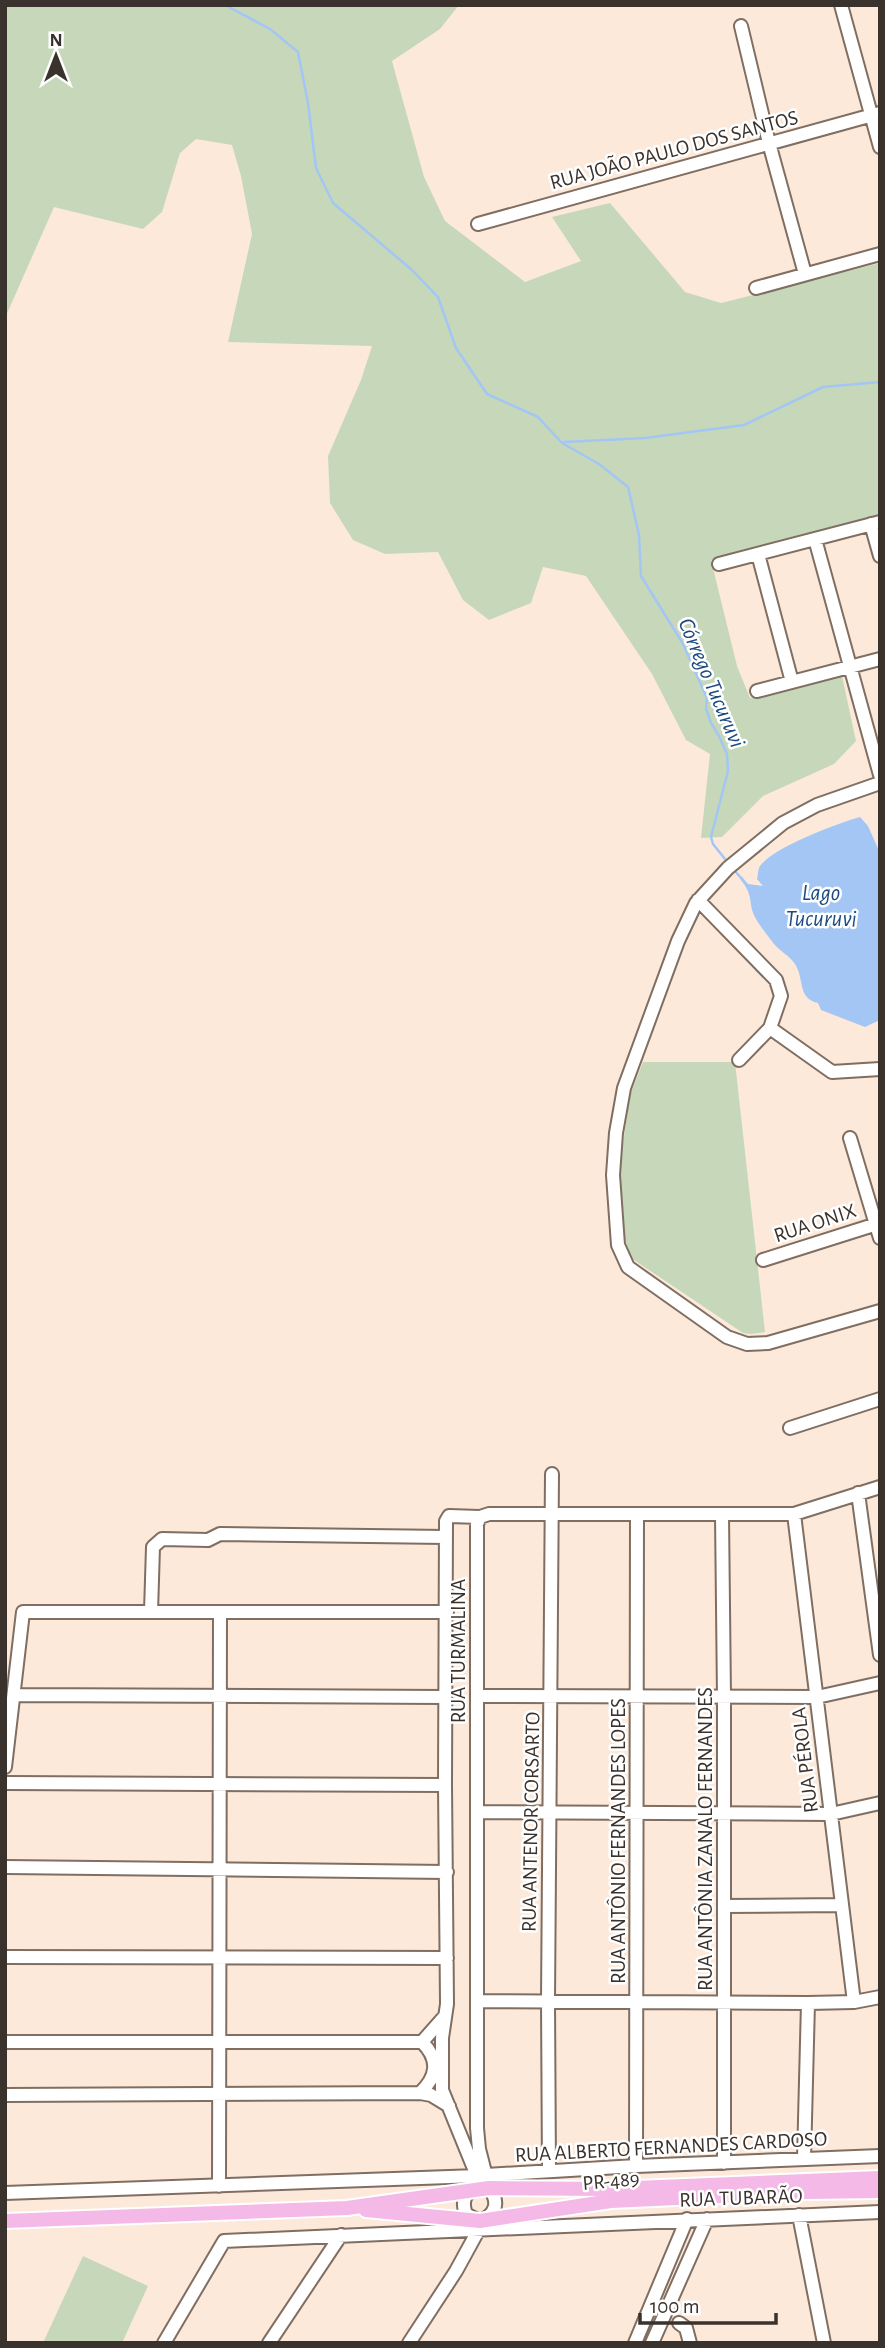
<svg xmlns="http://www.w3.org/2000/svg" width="885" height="2348" font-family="'Alegreya Sans',sans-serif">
<rect width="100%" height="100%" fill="#fce9da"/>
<path fill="#c6d8b9" d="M5,5H459L440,29L392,61L424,177L445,221L525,282L581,261L552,217L610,203L685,292L721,303L880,263V514L711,560L737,666L750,698L842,676L856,741L834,764L763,796L722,837L701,838L710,754L686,740L652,674L586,576L543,567L531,603L489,620L463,600L438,552L385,554L353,540L330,503L328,456L361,380L372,346L228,342L252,234L241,176L232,145L196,139L180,153L162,212L143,229L54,207L5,318Z
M643,1062H735L765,1332L751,1334L743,1333L634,1260L627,1253L623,1245L619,1171L630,1095Z
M83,2256L148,2286L122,2343H43Z"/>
<path fill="#a3c6f4" d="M860,817L868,826L880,853V1020L865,1027L821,1010L818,1003C797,998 805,980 795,964C790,956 781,952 775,945C772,942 758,923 756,919C747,903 755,896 740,879L742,877L748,884L763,886L757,879C758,875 758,871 759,868C768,849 839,823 860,817Z"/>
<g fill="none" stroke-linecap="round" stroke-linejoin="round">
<path stroke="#a3c6f4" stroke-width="2.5" d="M225,5L270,29L298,52L308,103L316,168L333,203L412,270L438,297L456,348L487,394L538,417L562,443L599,464L628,487L639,535L641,576L683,644L707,698L706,709L711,723L719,736L727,754L728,771L711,837L713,844L729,864
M564,442L645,438L744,425L823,387L880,382
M733,869L743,880"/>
<g stroke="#7f6e61" stroke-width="16">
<path id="minor" d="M841,5L880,147
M741,26L769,143L805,274
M478,224L880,113
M756,288L880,254
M871,524L880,556
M815,539L880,775
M758,554L792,682
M719,564L880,522
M757,691L880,659
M880,783L817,805L783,823L728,868L696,903L678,941L624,1088L616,1133L613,1175L618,1245L628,1267L727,1337L747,1344L768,1343L880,1311
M698,900L776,980L781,996L770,1028L739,1060
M770,1028L832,1072L880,1069
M850,1138L880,1238
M763,1260L880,1223
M790,1428L880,1399
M858,1493L880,1655
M794,1514L854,2002
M722,1515L724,1697V2163
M151,1612L153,1547L162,1539L208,1540L220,1534L446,1537
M14,1695L445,1697
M477,1696L817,1697L880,1683
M5,1767L23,1612H447
M5,1783L445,1785
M477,1812L831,1814L880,1803
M5,1867L447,1872
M724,1906L842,1905
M5,1957L447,1958
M477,2001L808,2003L854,2002L880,1997
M5,2042H422C440,2060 437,2077 420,2093
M422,2042L445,2016
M5,2095L420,2093L431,2095L449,2106
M804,2159L808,2003
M636,2166L637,1515
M549,2171L548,2001L552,1474
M219,2186L220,1612
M489,2188L479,2149L477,2128V1524L480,1517L489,1514H794L880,1487
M5,2193L477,2176
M799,2215L824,2343
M479,2221L466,2214C458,2194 474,2189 486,2175L636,2166L880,2156
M679,2323L686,2328L690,2343
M164,2343L224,2241L880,2212
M269,2343L341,2235
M409,2343L456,2271L479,2229L480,2221C496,2215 500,2202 489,2188L478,2185L477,2176L442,2090V2038L447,2004L445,1785L446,1521L449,1516L480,1517
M635,2343L687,2219
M652,2343L707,2219"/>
</g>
<g stroke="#fff" stroke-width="18">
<path id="major" d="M366,2210L480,2221L611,2201L806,2192L880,2191
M5,2221L347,2208L489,2188L611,2189L880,2178"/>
</g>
<use href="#minor" stroke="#fff" stroke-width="12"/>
<use href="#major" stroke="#f5b9e8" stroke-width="14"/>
</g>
<g text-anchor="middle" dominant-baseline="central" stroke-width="5" stroke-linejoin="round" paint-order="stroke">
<g font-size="21" fill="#3a322d" stroke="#fff">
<text transform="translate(674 150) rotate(-15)">RUA JOÃO PAULO DOS SANTOS</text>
<text transform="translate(815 1223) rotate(-18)">RUA ONIX</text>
<text transform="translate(458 1651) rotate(-90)">RUA TURMALINA</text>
<text transform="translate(805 1760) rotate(-97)">RUA PÉROLA</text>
<text transform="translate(531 1822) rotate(-89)">RUA ANTENOR CORSARTO</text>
<text transform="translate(705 1839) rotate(-90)">RUA ANTÔNIA ZANALO FERNANDES</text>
<text transform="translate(618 1841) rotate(-90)">RUA ANTÔNIO FERNANDES LOPES</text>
<text transform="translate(671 2147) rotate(-3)">RUA ALBERTO FERNANDES CARDOSO</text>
<text transform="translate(611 2181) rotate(-5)">PR-489</text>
<text transform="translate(741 2198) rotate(-2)">RUA TUBARÃO</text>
</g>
<g font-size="23" font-style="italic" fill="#1d4a81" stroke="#fff">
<text transform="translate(711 683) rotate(67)">Córrego Tucuruvi</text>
<text x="821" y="893">Lago<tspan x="821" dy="26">Tucuruvi</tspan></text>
</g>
</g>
<rect width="885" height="2348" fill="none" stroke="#3a322d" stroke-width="14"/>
<g transform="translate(56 56)" stroke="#ffffff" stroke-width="5" paint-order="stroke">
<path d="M0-5L12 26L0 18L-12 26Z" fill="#3a322d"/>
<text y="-10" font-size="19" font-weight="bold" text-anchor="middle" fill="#3a322d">N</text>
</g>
<path d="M640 2313v10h136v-10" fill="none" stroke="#3a322d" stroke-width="3.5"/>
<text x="650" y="2313" font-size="21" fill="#3a322d" stroke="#ffffff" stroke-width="5" paint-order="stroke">100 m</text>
</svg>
